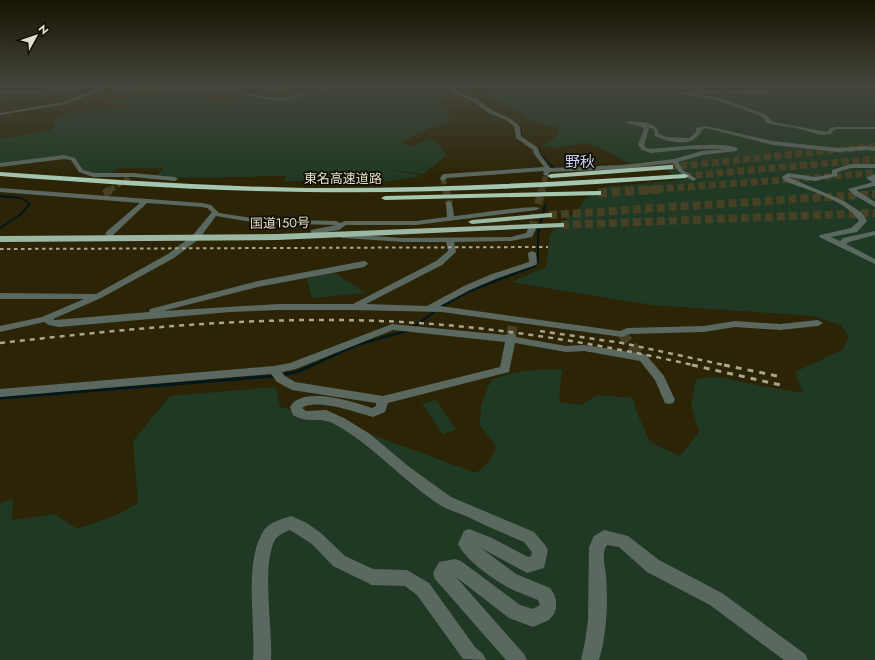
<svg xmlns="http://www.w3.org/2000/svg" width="875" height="660" font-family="Jost,'Noto Sans JP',sans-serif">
<rect width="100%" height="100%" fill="#2b2406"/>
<path fill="#203924" d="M0,85H104C95,90 82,91 71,93C47,97 24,99 0,100Z
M117,85H193L200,87C183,92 171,88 154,88C141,87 128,90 116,88Z
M292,85H334L336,88L363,85H447L445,89L453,95L444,97L439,104L447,110L449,119L446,124L429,129L400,143L411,146L430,139L437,143L447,155L423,174L388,169L423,176L390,181H283L287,176C243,176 199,179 155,177L164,168H121L117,169L111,174L90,173L83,169L76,160L65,156L0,164V139L51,130L54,128L52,121L68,114L70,112L135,106L131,104L114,105L101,102L115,100L185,94L219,101L238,98L276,97L289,95L290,86Z
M481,85H875V660H0V503L13,499L12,520L55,514L77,529L121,513L138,503L133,441L170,396L276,387L280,407L337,422L476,473C486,465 493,459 496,446L480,425L481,405L491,380C514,371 537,368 562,370L559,402L581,405L597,395L633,398L637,413L650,442L680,456L699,432L691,404L696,380C720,373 733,381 757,385C772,388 787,390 803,393L795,372L842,350L849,337L841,325L814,316L652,305L511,282L546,267L550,234L579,208L584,200L604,187L678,180L659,163L670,160L628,163L599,147L584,143L555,148L543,145L553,139L559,131L555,127L533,122L507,106L495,102Z
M333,272L366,293L312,298L307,279Z
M436,400L456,430L443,434L422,404Z"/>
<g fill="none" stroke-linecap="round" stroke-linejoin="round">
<path stroke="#00171c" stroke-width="1" d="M456,92L455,89L457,85
M474,99L486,101L493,106L492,110L495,112
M503,116L521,126V131"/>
<path stroke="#00171c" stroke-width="1.5" d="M521,130L522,138
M534,146L539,149L541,155L554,168"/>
<path stroke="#00171c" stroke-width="2" d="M0,196L21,198L30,204L20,215L0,228
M533,267L538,261V233L545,205"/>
<path stroke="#00171c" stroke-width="2.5" d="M414,327L442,306L469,291L535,266
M311,366L356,345L410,330"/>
<path stroke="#00171c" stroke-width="3" d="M281,375L297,372L313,365
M0,398L276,376"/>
<path stroke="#464024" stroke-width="5.5" stroke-dasharray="5.5 3" stroke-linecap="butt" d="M443,179L446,190
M110,190L129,178
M542,190L546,174"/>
<path stroke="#464024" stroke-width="8" stroke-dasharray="8 3.5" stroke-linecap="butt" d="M446,189L449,203
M104,194L112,189
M538,204L542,189
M532,229L535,214"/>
<path stroke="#464024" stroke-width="10" stroke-dasharray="10 5" stroke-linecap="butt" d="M622,334L643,358
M511,336L513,324"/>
<path stroke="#464024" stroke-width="8" stroke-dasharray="8 4" stroke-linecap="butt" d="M549,215L875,194
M561,225L875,213"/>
<path stroke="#464024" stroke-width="7" stroke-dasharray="7 3.5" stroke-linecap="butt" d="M670,167L875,146
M685,176L875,159
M646,190L875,173"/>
<path stroke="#464024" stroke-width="9" stroke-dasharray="9 4.5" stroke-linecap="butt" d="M598,193L663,189"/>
<path fill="#5b685f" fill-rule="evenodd" d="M97,85L102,86L37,93H0V91H37Z
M107,85H116L114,88L117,89L154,87L197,90L233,88L251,94L280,99L342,85H350L280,101L250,96L233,90L197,92L154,89L116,91L111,89V86L66,104L0,115V113L63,102Z
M290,85H296L278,91L263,89H278Z
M452,85H456L454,88C459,95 468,95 476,99C482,102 487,108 494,111C503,116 513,118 520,127L521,136L538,148L540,154L550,168L622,165L674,159L702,151L725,149H691L651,153L642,150L638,145L644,129L642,127L626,123L628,121C639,122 657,121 659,134L666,137L689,138L696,132V128L706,126L773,141L838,148L866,146L875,147V151L866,150L838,152L773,145L706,128L701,130V133C699,135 696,138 693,140C683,145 665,141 655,136L654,129L647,127L649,129L644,145L646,148L651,149C669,148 726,140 739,149L736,151L703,155L678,162L683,170L695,178L696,179L693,181L679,172L673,163L622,169L550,172L548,175L546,176L543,174L544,171L447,178L443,181L440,179L442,175L444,174L544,167L534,154L533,150L516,138L514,126L506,120L489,113L473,101L454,94L450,88Z
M711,85H724L780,93L758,95L727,92L689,94L716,97L765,114L773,122L827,132L830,128L837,127H875V129H837L834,130L831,134L821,135L796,128L770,124L766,122L761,116L714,99L671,93L727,90L764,92Z
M64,155L75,158L83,170L94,173H133L175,177L178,179L175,181L133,177H93L79,172L71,160L64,159L0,167V163Z
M851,164H875V168H851L837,172V176L815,181L788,177L844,201L862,213L867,221L857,232L831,237L840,241L843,238L875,231V235L849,242L846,244L875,259V264L819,237L820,235L851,228L859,221C847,200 806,190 785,181L782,177L788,173L815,177L832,174V170Z
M875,174V186L856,190L875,202V207L854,195L848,189L870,183L872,182L866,178Z
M0,188L202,203L211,205L219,213L258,219L336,221L340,223L345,221H416L447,217L446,203L449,201L452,203L454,216C467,215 535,204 540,208L537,210L416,225H346L339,230L314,234H311V230L336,225L258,223L216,216L199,239L174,258L101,298L53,319L55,320L149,312L150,309L258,281L364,261L367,262L368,264L364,267L258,287L163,311L278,304H353L436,261L448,251L446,242H403L344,238H341V234L403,238L511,237L526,233L529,227H532L536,229L532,237L511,241L454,242L456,252L442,265L366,304L427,306L464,286L492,274L529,262L528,253L532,251L536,253L537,263L536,265L498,278L470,290L440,306L620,331L627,328L704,326L735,321L780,324L818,320L823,323L818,326L780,330L735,327L704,332L629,334L622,337L442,312L354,310H278L230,312L59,327L49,325L44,322L0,332V326L42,317L84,299H0V293L96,294L168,254L193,235L212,212L207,208L202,207L147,203L112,236H109L105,234L106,232L140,203L0,192Z
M392,324L506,335L511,333L515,334L516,337L566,346L584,345L643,354L647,356L664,376L675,400L673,403L669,404L665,403L655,380L640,361L584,351L566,352L515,343L509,372L388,403L385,412L373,417C357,413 317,398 302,408L306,411L326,410L344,418L370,434L408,466L451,497L534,532L545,545L548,550L544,568L527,573L481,548L516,574L550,588L554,594L556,600V608L554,614L549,620L533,627L509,618L456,577L524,654L527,660H506L435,579L433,573L439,562L455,559L461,561L520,605L533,609L540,605L538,600C527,595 514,592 504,585C490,577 465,559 458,544L464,531L469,529L492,538L528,557L531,556L532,552L524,542C505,534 486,526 468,517C459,513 448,510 440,505C403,481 374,446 336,425C320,415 310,425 293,415L290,407C302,385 354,402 372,408L376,406V403L292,390L277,382L271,374L0,397V389L274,366L290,363ZM393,330L505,342L500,367L383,396L295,382L285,376L282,372L296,369Z
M291,516L307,523L322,534L345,556L373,569L407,570L429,583L475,647L483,654L486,660L463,659L417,595L405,586L372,585L333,566L312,544L290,530C285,532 278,535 275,540C261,565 273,629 271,660H253C256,622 243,562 264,530C270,522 282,519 291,516Z
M604,530L628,536L659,560L722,593L805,654L808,660H784L710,605L647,572L619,547L607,545C601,552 605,567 606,575C608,603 607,633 599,660H581L585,642L588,620L589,547L594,536Z"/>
<path fill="#9ab8a4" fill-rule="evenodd" d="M549,213H552V217L472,224L468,222L472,220Z
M561,223H564V227L278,240L0,242V236L278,234Z"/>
<path fill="#a5c6b0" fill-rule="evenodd" d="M670,165H673V169L551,178L547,176L551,174Z
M0,172C102,179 204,186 306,188C433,189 559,182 685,174L689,176L685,178C559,187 433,194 306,192C204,191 102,184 0,176Z
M598,191H601V195L385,200L381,198L385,196Z"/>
<path stroke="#aaa58f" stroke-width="2" stroke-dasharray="3.5 3.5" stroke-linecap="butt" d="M0,249L548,247"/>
<path stroke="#aaa58f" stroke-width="2.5" stroke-dasharray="5 5" stroke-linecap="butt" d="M540,331L622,343L729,366
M0,343C126,329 253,316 380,321C486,325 592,342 697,366"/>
<path stroke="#aaa58f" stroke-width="3" stroke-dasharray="6 6" stroke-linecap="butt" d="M692,365L785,386
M724,365L782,377"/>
</g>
<linearGradient id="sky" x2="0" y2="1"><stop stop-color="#181403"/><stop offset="0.48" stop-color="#44453b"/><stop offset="1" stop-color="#44453b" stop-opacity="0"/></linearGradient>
<rect width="875" height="178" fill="url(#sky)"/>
<g text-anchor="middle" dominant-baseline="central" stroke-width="3.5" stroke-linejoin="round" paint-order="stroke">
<g font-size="13" fill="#e2decc" stroke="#110e03">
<text x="343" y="178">東名高速道路</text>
<text transform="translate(280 223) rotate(-1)">国道150号</text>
</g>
<g font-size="15" fill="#c6d0fa" stroke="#110e03">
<text x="580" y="162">野秋</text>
</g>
</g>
<g transform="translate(36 36) rotate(50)" stroke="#110e03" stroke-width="3" paint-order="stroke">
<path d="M0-3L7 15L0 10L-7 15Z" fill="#e2decc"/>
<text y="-6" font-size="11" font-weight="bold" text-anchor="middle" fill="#e2decc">N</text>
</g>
</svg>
